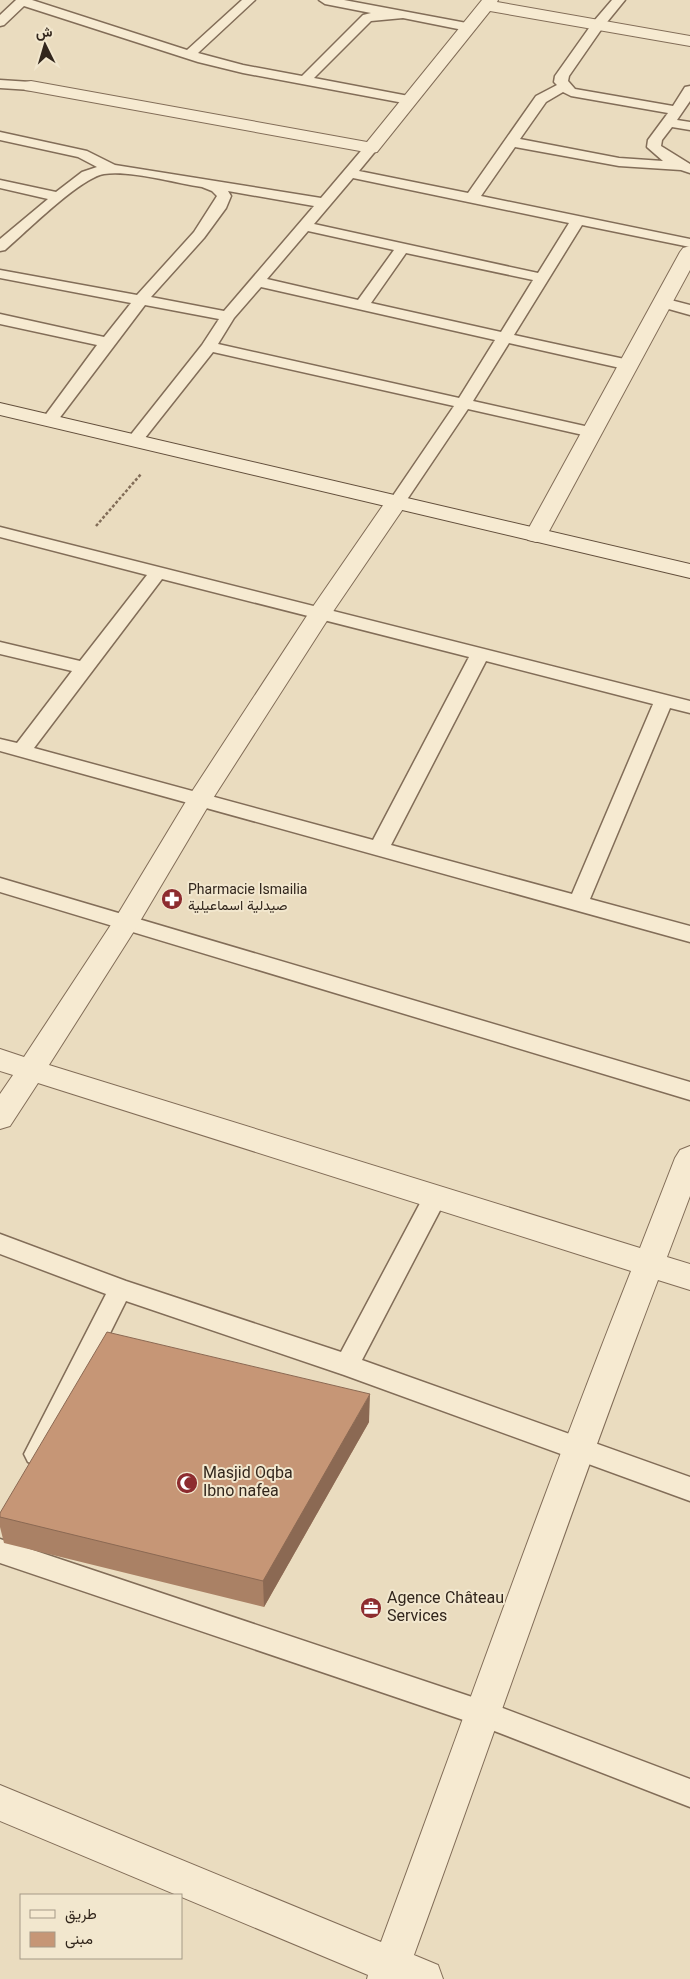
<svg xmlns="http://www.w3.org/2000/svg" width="690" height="1979" font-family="Georgia,Vazirmatn,serif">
<rect width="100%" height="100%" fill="#eadcbf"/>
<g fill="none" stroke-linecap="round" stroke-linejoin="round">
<g stroke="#826d58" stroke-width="3">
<path id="lane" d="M16,0H32L187,50L242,0H255L198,53L243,65L302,76L363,15L371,13L325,4L319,0H344L472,24L474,27L468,31L403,18L371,21L314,78L414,97L416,100L409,104L243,73L198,62L24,6L4,25L0,26V15Z
M612,0H625L603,27L569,76L568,81L575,89L673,106L685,87L690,86V101L677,120L690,122V130L672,127L662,140L661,146L690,164V173L681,170L619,166L515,147L481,196L690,239V247L582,225L514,335L629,360L637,365L629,370L509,343L473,401L598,429L600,432L598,435L592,437L468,409L402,507H390L388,503L454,406L213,352L141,443H129L127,440L129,437L202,345L219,319L145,305L55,424H43L41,421L97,345L0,324V314L104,337L131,303L0,278V270L137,295L194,232L217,196L212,191L202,187C175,183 130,170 104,174C80,178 26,232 5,250L0,251V239L48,199L0,188V180L56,192L82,172L97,167L78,157L0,140V132L87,151L115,165L321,198L366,145L371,144L378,148L359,171L468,193L536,96L557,85L554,82L555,76L594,21ZM563,92L571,96L668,113L648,140L647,147L663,161L619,158L520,139L546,102ZM353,178L569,223L538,273L314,224ZM228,191L314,206L224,311L151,297L204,238L226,208L231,196ZM308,231L394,250L358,300L267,279ZM406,253L533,280L501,332L371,303ZM261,287L495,340L459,398L218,344L234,318Z
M0,80L31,82L38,86L31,90L0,88Z
M663,298L690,305V315L658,306L655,303L658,300Z
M0,527L690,701V713L670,708L590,899L690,926V942L0,751V739L17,743L72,671L0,654V642L80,661L147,575L0,537ZM162,579L469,657L373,840L34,748ZM486,661L653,704L572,894L391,845Z
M0,878L690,1082V1100L0,892Z
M435,1188L443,1190L447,1197L362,1360L690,1477V1501L344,1375L126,1301L46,1462L37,1465L28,1462L24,1454L106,1294L0,1254V1234L126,1281L341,1352L427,1190Z
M0,1539L484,1701L690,1779V1807L484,1727L0,1563Z"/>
</g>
<g stroke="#826d58" stroke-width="2">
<path id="street" d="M482,0H498L497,2L690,36V46L490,11L377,152L371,153L31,91L25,90L22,86L25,82L31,81L367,142Z
M690,246V270L547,535L544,540L536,542L528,540L525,535L680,252L683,248Z
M396,496L404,498L407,503L330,616L210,803L136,928L49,1065L640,1248L675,1158L680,1150L690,1146V1196L667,1257L690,1264V1290L658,1280C573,1503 496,1730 414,1955L438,1965L443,1979H367L368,1975L0,1821V1785L381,1942C464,1718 543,1493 631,1271L38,1083L10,1126L0,1129V1094L13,1075L0,1071V1049L24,1057L118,914L191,793L312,608L388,498Z"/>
</g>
<g stroke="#634f3c" stroke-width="2">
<path id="secondary" d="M0,403L690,564V578L0,415Z"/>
</g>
<path stroke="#826d58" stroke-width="2.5" stroke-dasharray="3 2" stroke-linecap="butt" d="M96,526L141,474"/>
<use href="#lane" fill="#f6ead1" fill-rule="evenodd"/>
<use href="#street" fill="#f6ead1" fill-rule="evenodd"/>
<use href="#secondary" fill="#f6ead1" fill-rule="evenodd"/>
</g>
<path fill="#aa8165" d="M369,1422L264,1607L4,1543L0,1527V1513Z"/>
<path fill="#8b6953" d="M370,1394L369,1422L264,1607L263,1581Z"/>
<path fill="#c69676" stroke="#8b6953" d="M107,1332L370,1394L263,1581L0,1517V1513Z"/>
<defs>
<g id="pharmacy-disc" transform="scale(1.125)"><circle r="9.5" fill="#8d2c2f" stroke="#f2e7ce"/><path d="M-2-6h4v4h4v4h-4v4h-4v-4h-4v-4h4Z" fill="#fff"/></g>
<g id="mosque-disc" transform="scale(1.125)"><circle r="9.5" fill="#8d2c2f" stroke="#f2e7ce"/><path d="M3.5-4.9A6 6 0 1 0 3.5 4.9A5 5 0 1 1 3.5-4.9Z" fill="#fff"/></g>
<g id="office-disc" transform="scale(1.125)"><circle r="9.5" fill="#8d2c2f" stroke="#f2e7ce"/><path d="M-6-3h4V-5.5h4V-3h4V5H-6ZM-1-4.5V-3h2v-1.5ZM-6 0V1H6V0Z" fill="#fff"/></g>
</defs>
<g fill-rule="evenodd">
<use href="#pharmacy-disc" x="172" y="899"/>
<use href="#mosque-disc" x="187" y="1483"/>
<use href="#office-disc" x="371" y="1608"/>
</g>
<g text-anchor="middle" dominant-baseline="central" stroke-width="4" stroke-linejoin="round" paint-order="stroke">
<g font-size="14" fill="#32261c" stroke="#f2e7ce" text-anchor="start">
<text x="188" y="891">Pharmacie Ismailia<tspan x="188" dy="16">صيدلية اسماعيلية</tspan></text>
</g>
<g font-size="16" fill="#32261c" stroke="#f2e7ce" text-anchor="start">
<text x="203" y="1474">Masjid Oqba<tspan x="203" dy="18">Ibno nafea</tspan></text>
<text x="387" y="1599">Agence Château<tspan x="387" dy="18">Services</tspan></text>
</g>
</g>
<rect x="20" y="1894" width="162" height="65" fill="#f2e7ce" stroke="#a59a87"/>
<rect x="30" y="1910" width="25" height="8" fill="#f6ead1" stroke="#a59a87"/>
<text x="65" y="1919" font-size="15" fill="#32261c">طريق</text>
<rect x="30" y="1932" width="25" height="15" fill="#c69676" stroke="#a59a87"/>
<text x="65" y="1944" font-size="15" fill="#32261c">مبنى</text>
<g transform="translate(45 45) rotate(355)" stroke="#f2e7ce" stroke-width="4" paint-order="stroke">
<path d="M0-4L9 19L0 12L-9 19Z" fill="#32261c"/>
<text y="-8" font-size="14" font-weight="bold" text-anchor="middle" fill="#32261c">ش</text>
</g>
</svg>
